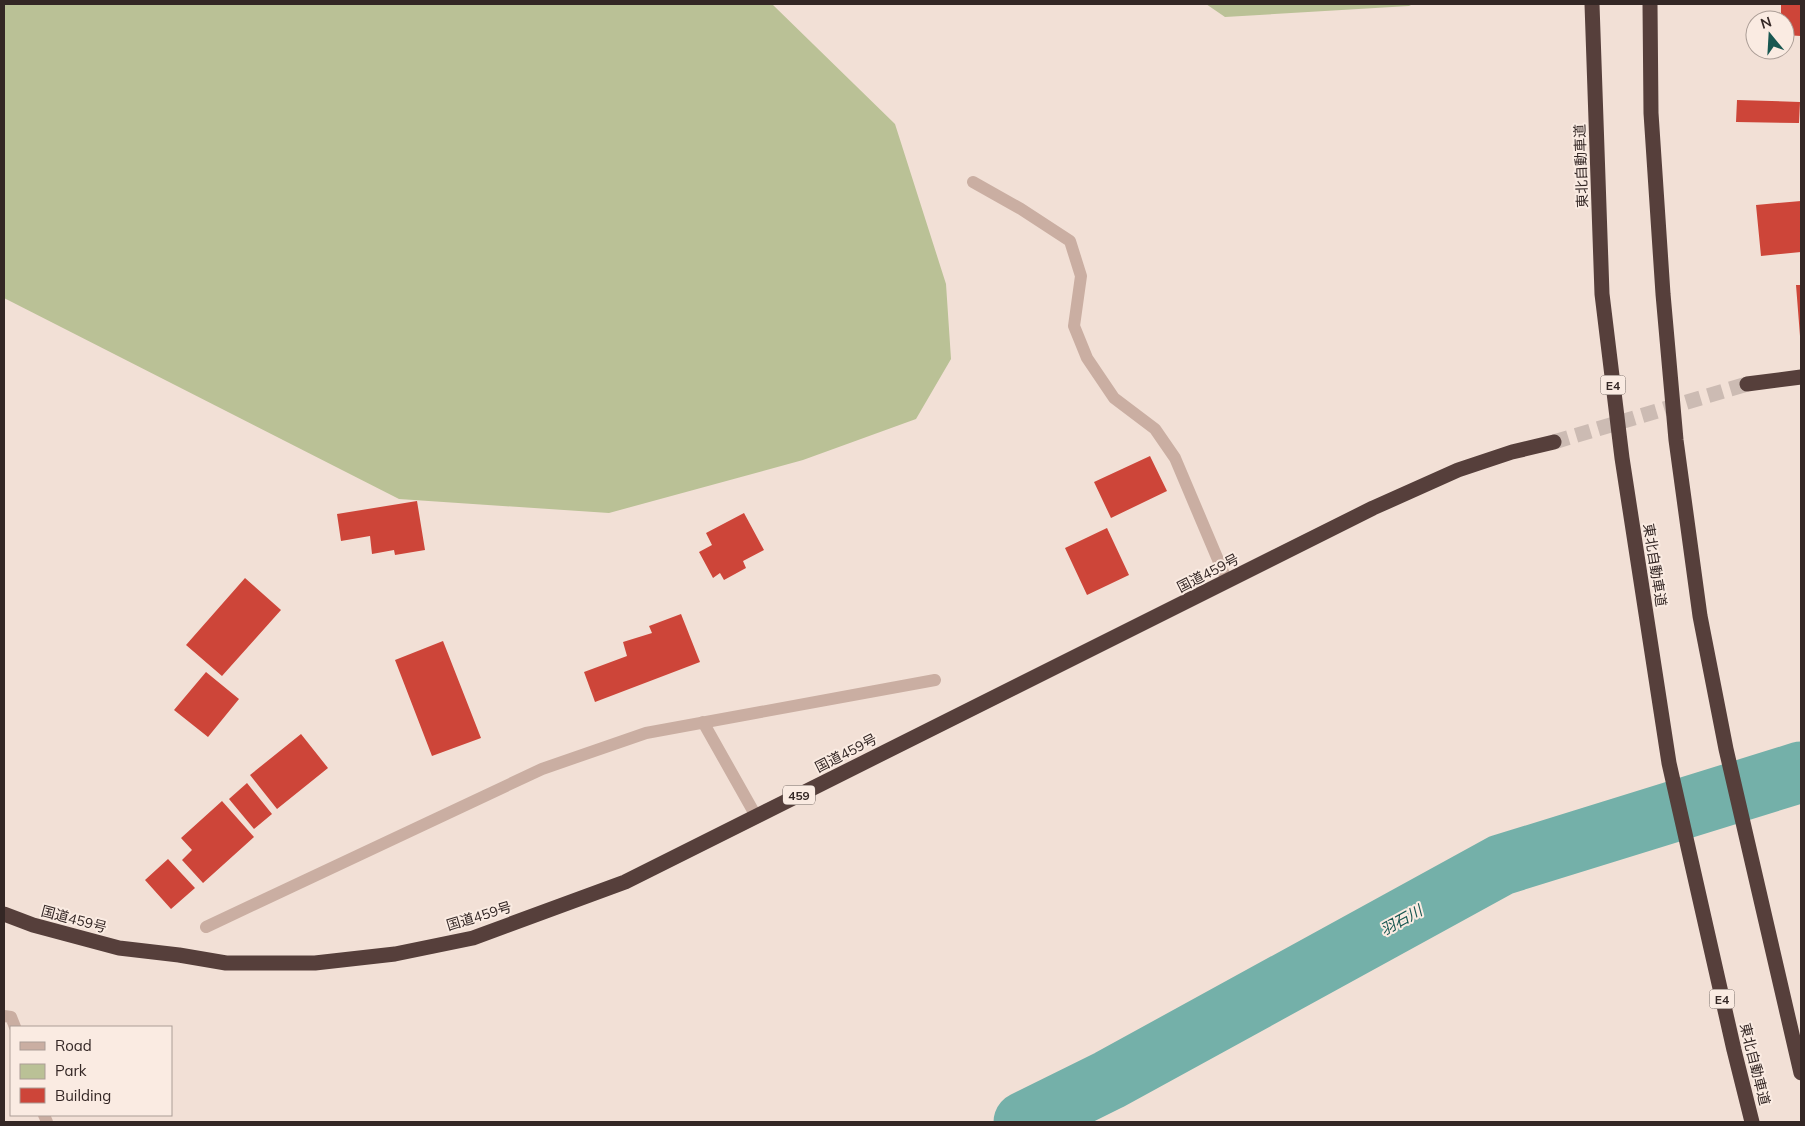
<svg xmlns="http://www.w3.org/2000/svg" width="1805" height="1126" font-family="Mulish,'Noto Sans JP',sans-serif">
<rect width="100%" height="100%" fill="#f2e0d6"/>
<path fill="#bac196" d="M4,4H772L895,124L946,284L951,359L916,419L803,460L609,513L399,499L4,298Z
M1206,4H1413L1409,6L1225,17Z"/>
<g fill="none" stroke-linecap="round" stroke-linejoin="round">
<path stroke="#74b0a9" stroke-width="61" d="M1024,1122L1109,1080L1501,865L1801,772"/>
</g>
<path fill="#cd4539" d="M1781,4H1801V36L1785,35V20H1781Z
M1737,100L1800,102L1799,123L1736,122Z
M1801,201V252L1761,256L1756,205Z
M1796,285H1801V336H1800Z
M1150,456L1167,491L1111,518L1094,482Z
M417,501L425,550L395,555L394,550L372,554L370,536L341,541L337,514Z
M744,513L764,550L743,561L746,568L724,580L720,573L713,578L699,552L712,545L706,533Z
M1107,528L1129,575L1087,595L1065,548Z
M245,578L281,610L222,676L186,645Z
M681,614L700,662L595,702L584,672L627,656L623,642L652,633L649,626Z
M443,641L481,738L432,756L395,660Z
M206,672L239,699L208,737L174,710Z
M301,734L328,768L277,809L250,775Z
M247,783L272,814L254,829L229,799Z
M222,801L254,837L203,883L182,860L192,850L181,838Z
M168,859L195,888L171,909L145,880Z"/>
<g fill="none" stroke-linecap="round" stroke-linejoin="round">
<path stroke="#ccbbb3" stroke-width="15" stroke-dasharray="15 8" stroke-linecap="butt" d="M1554,442L1747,384"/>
<path stroke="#caaea2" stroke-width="12" d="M973,182L1021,209L1070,241L1081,276L1074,326L1087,358L1114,398L1155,429L1175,458L1227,581
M703,722L756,816
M206,927L542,769L646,733L935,680
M4,1016L11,1017L15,1027
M44,1115L47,1122"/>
<path stroke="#563f3b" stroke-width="15" d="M1592,4L1602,294L1622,458L1669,763L1734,1050L1752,1122
M1650,4L1651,113L1663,294L1676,440L1700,616L1726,749L1801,1073
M1747,384L1801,377
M4,914L33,925L119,948L179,955L226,963H315L395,954L473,938L625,882L1373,508L1458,470L1512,452L1554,442"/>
</g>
<g text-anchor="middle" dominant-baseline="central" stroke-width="4" stroke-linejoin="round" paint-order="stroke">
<g fill="#faebe2" stroke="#6f625e" stroke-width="1">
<rect x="1600.5" y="375.5" width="25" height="19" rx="4"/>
<rect x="783" y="785.5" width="32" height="19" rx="4"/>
<rect x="1709.5" y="989.5" width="25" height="19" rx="4"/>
</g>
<g font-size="12" font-weight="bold" fill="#342725">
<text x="1613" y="385">E4</text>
<text x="799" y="795">459</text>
<text x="1722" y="999">E4</text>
</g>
<g font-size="14" fill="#342725" stroke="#faebe2">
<text transform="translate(1581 166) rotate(-92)">東北自動車道</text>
<text transform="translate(1655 565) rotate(81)">東北自動車道</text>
<text transform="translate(1208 573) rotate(-27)">国道459号</text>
<text transform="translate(846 753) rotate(-27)">国道459号</text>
<text transform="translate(479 916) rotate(-17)">国道459号</text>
<text transform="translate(74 919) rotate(15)">国道459号</text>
<text transform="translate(1755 1064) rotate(76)">東北自動車道</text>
</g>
<g font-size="15" font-style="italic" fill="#185751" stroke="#faebe2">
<text transform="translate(1401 920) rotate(-29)">羽石川</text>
</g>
</g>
<rect width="1805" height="1126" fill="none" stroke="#342725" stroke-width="10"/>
<rect x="10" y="1026" width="162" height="90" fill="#faebe2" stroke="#ab9d96"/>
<rect x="20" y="1042" width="25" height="8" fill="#caaea2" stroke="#ab9d96"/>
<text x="55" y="1051" font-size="15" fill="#342725">Road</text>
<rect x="20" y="1064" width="25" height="15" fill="#bac196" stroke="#ab9d96"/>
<text x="55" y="1076" font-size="15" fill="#342725">Park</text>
<rect x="20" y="1088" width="25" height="15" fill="#cd4539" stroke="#ab9d96"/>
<text x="55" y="1101" font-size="15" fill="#342725">Building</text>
<g transform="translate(1770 35) rotate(342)"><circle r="24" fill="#faebe2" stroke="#ab9d96"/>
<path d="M0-4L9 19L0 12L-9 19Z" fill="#185751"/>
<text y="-8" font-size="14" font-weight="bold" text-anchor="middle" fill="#342725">N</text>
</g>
</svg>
